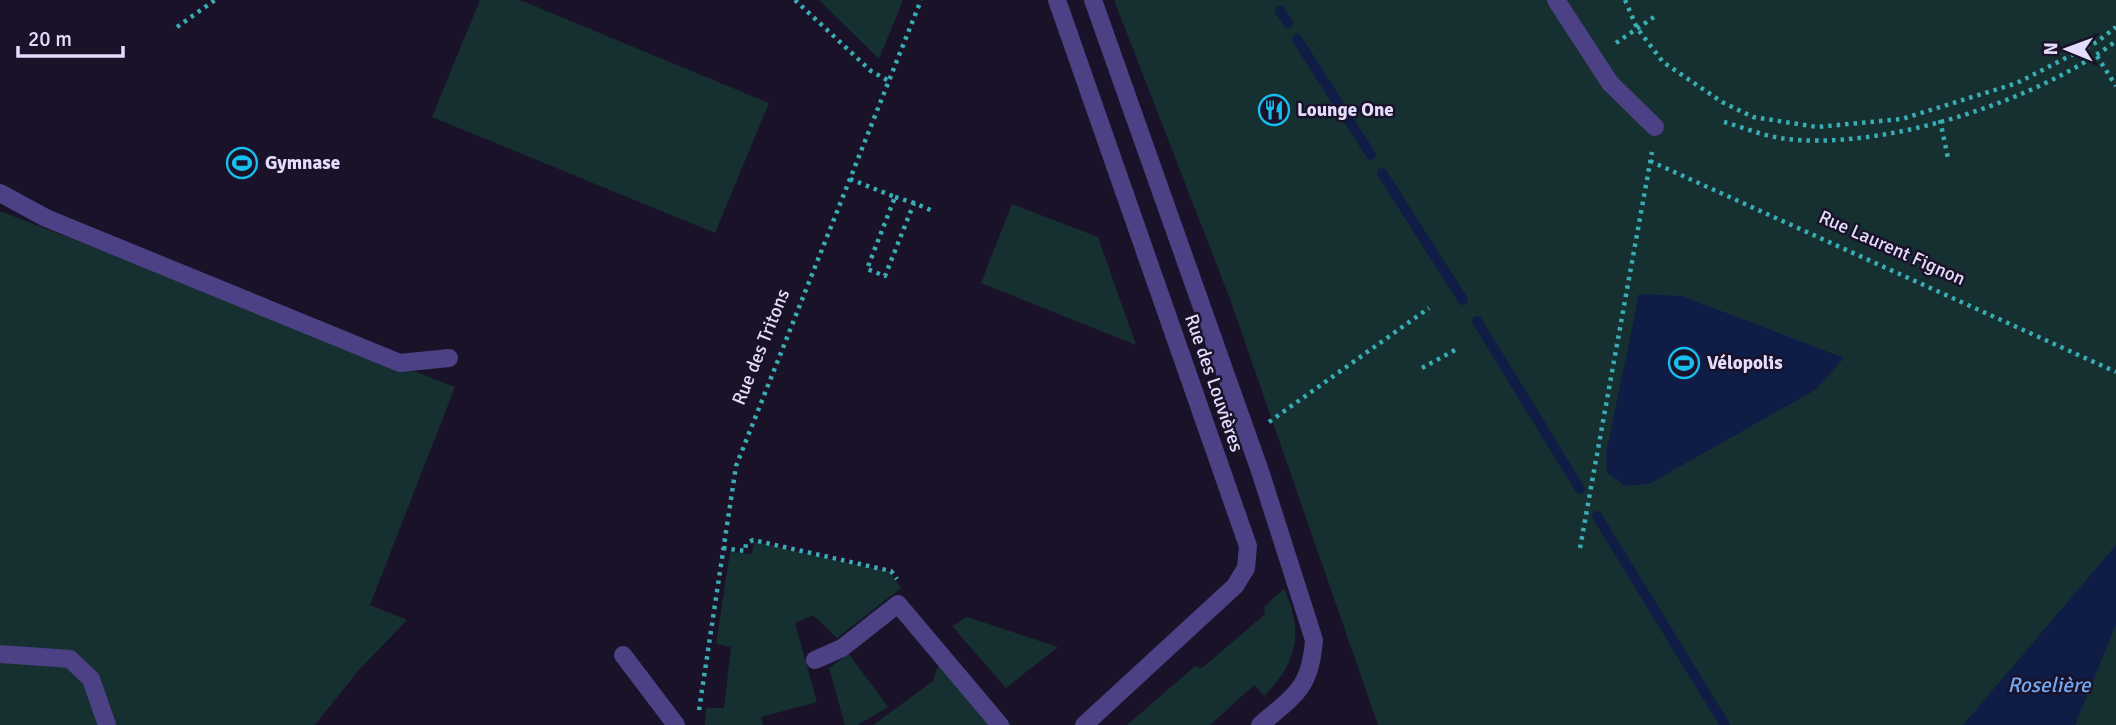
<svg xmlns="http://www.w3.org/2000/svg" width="2116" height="725" font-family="Signika,sans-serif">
<rect width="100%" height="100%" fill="#191228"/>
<path fill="#163032" d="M480,0H520L769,103L715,233L432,117Z
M819,0H903L879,59Z
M1114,0H2116V725H1378L1230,299Z
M1012,204L1098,237L1136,345L981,283Z
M0,211L455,387L370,605L407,620L358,671L315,725H0Z
M754,542L890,572L901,588L837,638L813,615L795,623L817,702L761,717L763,725H705L706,708H724L731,647L716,644L730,552L752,554Z
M1284,589C1304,632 1298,662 1264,696L1254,685L1210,725H1127L1195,666L1202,668L1265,614L1264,607Z
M967,617L1058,647L1006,688L952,626Z
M944,647L1011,725H873L933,681Z
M849,654L888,707L858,725H845L829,668Z"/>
<path fill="#0f1c45" d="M1639,294L1682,296L1844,358L1815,390L1649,484L1625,486L1607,473L1606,454Z
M2116,545V624L2075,725H1963Z"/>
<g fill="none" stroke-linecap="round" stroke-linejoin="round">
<path stroke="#0f1c45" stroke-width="10" d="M1280,11L1288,23
M1297,39L1371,155
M1382,173L1463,300
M1477,321L1580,489
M1597,516L1725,725"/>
<path stroke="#3aacb3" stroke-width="4.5" stroke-dasharray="3.5 5" stroke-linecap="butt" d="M795,0L871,71L889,81
M1625,0L1637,28L1663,62L1722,102L1753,117L1817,127L1902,119L2017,83L2097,42L2116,27
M177,27L215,0
M1616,43L1654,17
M2097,56L2116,86
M1940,120L1948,158
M1724,122C1742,127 1761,135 1780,138C1878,153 2038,101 2116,41
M1650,161L2116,372
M850,179L895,197L867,269L885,276L914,203L933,211
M895,197L914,203
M1422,368L1455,350
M1269,422L1429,308
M723,548L745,551L746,544L753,540L891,571L897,579
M1580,548L1652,152
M699,710L736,466L921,0"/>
<path stroke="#4b4184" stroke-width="18" d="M0,193L46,218L400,363L449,358
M0,654L70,659L91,679L107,725
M815,660L842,648L898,604L1000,725"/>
<path stroke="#4b4184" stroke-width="18" d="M1057,0L1248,546L1246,568L1235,586L1084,725
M1093,0L1260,471L1314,640C1310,689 1296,694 1260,725
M1556,0L1610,83L1655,127
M623,655L676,725"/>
</g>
<defs>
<g id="restaurant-ring" transform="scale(1.575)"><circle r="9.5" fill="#191228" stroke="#17bfee" stroke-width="1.5"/><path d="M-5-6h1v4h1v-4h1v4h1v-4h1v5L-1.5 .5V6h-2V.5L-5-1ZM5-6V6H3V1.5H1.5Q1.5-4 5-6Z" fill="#17bfee"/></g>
<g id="stadium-ring" transform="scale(1.575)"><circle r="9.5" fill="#191228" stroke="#17bfee" stroke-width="1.5"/><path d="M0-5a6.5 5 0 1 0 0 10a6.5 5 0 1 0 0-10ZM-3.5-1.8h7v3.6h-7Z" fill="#17bfee"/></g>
</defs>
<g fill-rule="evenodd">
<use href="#restaurant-ring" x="1274" y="110"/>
<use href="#stadium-ring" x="242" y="163"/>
<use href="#stadium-ring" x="1684" y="363"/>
</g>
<g text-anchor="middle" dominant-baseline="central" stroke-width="5" stroke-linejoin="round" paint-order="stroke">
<g font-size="19" font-weight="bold" fill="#e4dcfc" stroke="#191228" text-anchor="start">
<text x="1297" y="110">Lounge One</text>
<text x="265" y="163">Gymnase</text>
<text x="1707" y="363">Vélopolis</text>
</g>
<g font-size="19" fill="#e4dcfc" stroke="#191228">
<text transform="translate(1892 248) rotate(24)">Rue Laurent Fignon</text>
<text transform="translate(761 347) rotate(-68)">Rue des Tritons</text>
<text transform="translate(1214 383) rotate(71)">Rue des Louvières</text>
</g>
<g font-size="21" font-style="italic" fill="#72a9f5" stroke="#191228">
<text x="2049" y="685">Roselière</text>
</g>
</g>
<g transform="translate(2067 49) rotate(271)" stroke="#191228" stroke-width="5" paint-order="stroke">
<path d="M0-5L12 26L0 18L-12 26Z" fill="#e4dcfc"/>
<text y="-10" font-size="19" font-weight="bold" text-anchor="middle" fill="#e4dcfc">N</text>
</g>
<path d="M18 46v10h105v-10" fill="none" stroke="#e4dcfc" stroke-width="3.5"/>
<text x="28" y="46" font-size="21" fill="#e4dcfc" stroke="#191228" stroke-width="5" paint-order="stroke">20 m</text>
</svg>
